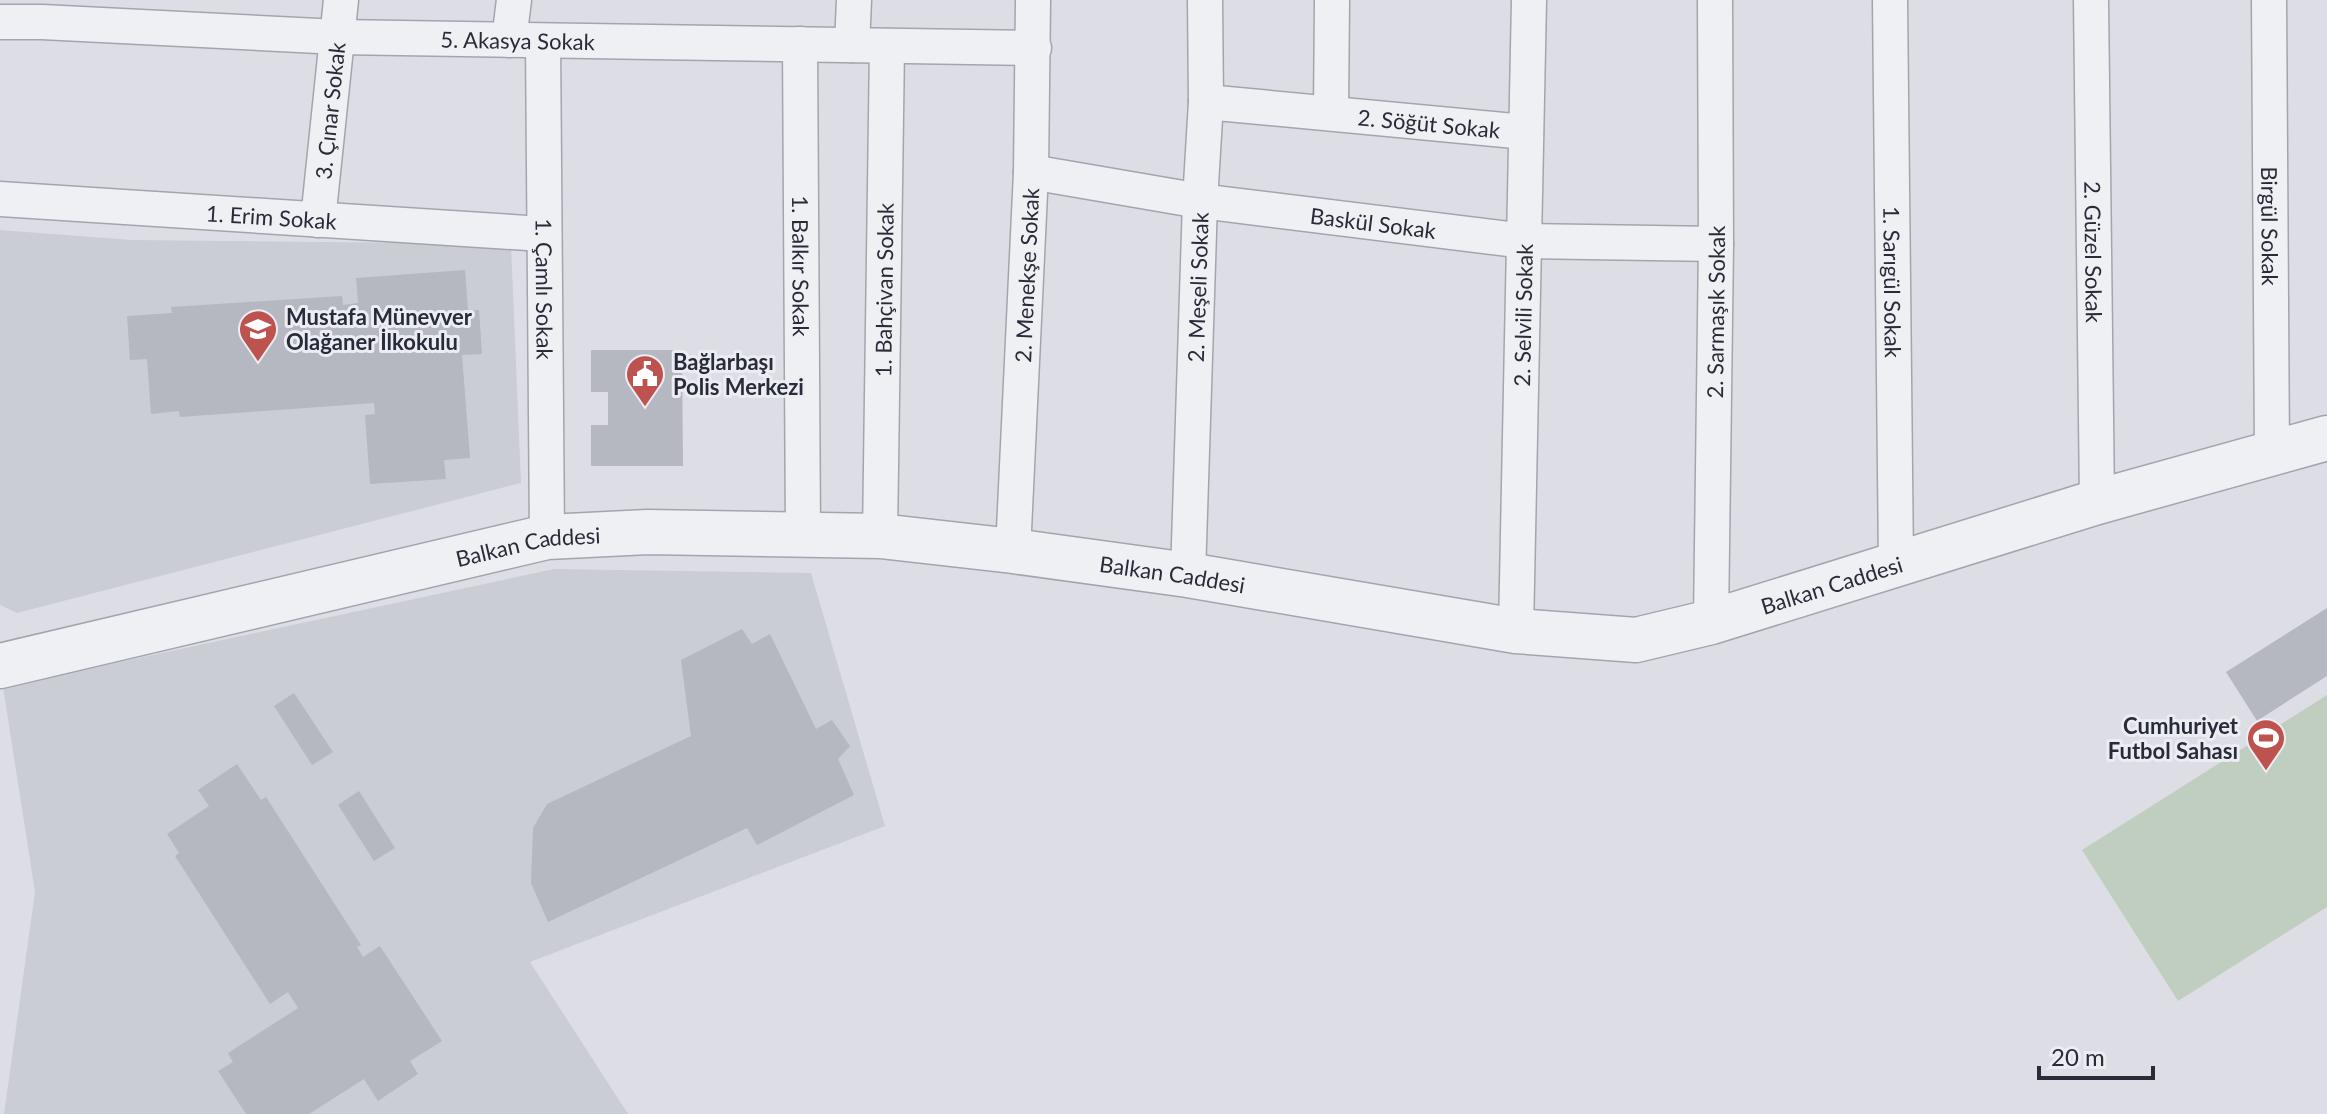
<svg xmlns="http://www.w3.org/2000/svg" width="2327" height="1114" font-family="Lato,sans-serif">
<rect width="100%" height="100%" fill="#dddee5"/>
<path fill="#cbcdd5" d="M0,230L132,240L511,244L521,483L17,613L0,605Z
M554,569L811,573L885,826L530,962L628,1114H4L35,892L3,687Z"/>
<path fill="#c0cebf" d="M2327,695V907L2178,1001L2082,850Z"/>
<path fill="#b5b7c1" d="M465,270L468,311L479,310L482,354L462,355L470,458L444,460L446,479L370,484L365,415L375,414L374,403L180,417L179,411L151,414L147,359L130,360L127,316L172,313L171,307L342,296L343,305L358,303L356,278Z
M591,350H682L683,466H591V425H608V392H591Z
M2327,608V676L2257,721L2226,672Z
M742,629L752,644L770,634L816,729L832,720L850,746L838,759L854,795L757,845L747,828L548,922L531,883L533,828L547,804L691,736L681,660Z
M294,693L333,752L312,765L274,706Z
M237,764L261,800L266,797L361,945L357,947L363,957L380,946L442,1041L410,1061L418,1074L378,1101L364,1079L309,1114H246L218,1071L233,1062L228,1053L298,1008L288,992L270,1004L175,856L179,853L167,834L209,806L198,790Z
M359,791L395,848L374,861L338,805Z"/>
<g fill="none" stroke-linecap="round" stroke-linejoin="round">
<g stroke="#a3a5ae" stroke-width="37">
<g id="minor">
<path id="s1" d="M1890,0L1896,565"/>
<path id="s2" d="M2091,0L2097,502"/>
<path id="s3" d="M2269,0L2272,454"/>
<path id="s4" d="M0,22H42L338,37L1034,48"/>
<path d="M509,40L514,0"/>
<path id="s5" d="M543,41L547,537"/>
<path id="s6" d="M800,44L803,534"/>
<path d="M852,45L854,0"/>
<path id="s7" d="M1206,102L1526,132"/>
<path d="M1331,112L1332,0"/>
<path id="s8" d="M1031,172L1200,201L1524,241L1716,244"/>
<path id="s9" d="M0,199L543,234"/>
<path id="s10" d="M318,220L341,0"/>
<path id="s11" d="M880,536L887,46"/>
<path id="s12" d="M1013,551L1031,172L1033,0"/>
<path id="s13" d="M1188,575L1200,201L1206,102L1205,0"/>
<path id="s14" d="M1711,622L1716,244L1715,0"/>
<path id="s15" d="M1516,631L1529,0"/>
</g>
</g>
<g stroke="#a3a5ae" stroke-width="47">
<g id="tertiary">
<path id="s16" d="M0,666L547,537L648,532L880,536L1013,551L1188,575L1516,631L1636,640L1711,622L2097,502L2327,438"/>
</g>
</g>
<use href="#minor" stroke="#eff0f4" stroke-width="34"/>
<use href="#tertiary" stroke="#eff0f4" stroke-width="44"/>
</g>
<defs>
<g id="school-pin" transform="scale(2)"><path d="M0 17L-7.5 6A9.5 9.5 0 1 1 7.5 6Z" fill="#bd524f" stroke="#ecedf3"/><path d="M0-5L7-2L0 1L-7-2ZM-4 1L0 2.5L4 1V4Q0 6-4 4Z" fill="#fff"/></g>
<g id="civic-pin" transform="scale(2)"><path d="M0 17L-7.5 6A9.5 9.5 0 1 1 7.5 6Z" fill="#bd524f" stroke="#ecedf3"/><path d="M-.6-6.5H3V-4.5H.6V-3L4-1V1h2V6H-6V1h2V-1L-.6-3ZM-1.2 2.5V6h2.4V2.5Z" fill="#fff"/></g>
<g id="stadium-pin" transform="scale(2)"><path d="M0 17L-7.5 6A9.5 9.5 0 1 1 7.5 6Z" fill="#bd524f" stroke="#ecedf3"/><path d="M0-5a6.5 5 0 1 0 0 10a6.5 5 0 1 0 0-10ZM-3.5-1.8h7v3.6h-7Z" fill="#fff"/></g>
</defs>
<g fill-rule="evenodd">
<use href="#school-pin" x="258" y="329"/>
<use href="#civic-pin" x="645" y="374"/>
<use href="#stadium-pin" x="2266" y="738"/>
</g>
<g text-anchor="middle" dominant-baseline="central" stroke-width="6" stroke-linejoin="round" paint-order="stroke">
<g font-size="22" fill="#282b39" stroke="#ecedf3">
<text stroke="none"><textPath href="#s4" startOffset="518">5. Akasya Sokak</textPath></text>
<text stroke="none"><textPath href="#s10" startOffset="110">3. Çınar Sokak</textPath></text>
<text stroke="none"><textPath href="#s7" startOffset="224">2. Söğüt Sokak</textPath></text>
<text stroke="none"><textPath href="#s9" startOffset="272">1. Erim Sokak</textPath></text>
<text stroke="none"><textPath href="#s8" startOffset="346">Baskül Sokak</textPath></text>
<text stroke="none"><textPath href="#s3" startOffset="226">Birgül Sokak</textPath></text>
<text stroke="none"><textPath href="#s2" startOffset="252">2. Güzel Sokak</textPath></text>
<text stroke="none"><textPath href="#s6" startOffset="222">1. Balkır Sokak</textPath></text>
<text stroke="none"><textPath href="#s12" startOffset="276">2. Menekşe Sokak</textPath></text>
<text stroke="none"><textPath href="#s1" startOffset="282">1. Sarıgül Sokak</textPath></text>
<text stroke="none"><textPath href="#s13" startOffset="288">2. Meşeli Sokak</textPath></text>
<text stroke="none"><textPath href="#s5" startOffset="248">1. Çamlı Sokak</textPath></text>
<text stroke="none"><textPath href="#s11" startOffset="246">1. Bahçivan Sokak</textPath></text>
<text stroke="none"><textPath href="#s14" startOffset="310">2. Sarmaşık Sokak</textPath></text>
<text stroke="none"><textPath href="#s15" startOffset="316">2. Selvili Sokak</textPath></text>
<text stroke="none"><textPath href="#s16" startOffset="542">Balkan Caddesi</textPath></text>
<text stroke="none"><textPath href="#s16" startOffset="1190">Balkan Caddesi</textPath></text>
<text stroke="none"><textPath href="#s16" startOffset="1862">Balkan Caddesi</textPath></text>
</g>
<g font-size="22" font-weight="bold" fill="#282b39" stroke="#ecedf3" text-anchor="start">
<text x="286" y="316">Mustafa Münevver<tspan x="286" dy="25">Olağaner İlkokulu</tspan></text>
<text x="673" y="361">Bağlarbaşı<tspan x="673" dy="25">Polis Merkezi</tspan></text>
<text x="2238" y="725" text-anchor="end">Cumhuriyet<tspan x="2238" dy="25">Futbol Sahası</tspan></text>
</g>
</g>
<path d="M2039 1066v12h114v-12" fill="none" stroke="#282b39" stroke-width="4"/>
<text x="2051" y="1066" font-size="24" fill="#282b39" stroke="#ecedf3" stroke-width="6" paint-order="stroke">20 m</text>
</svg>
